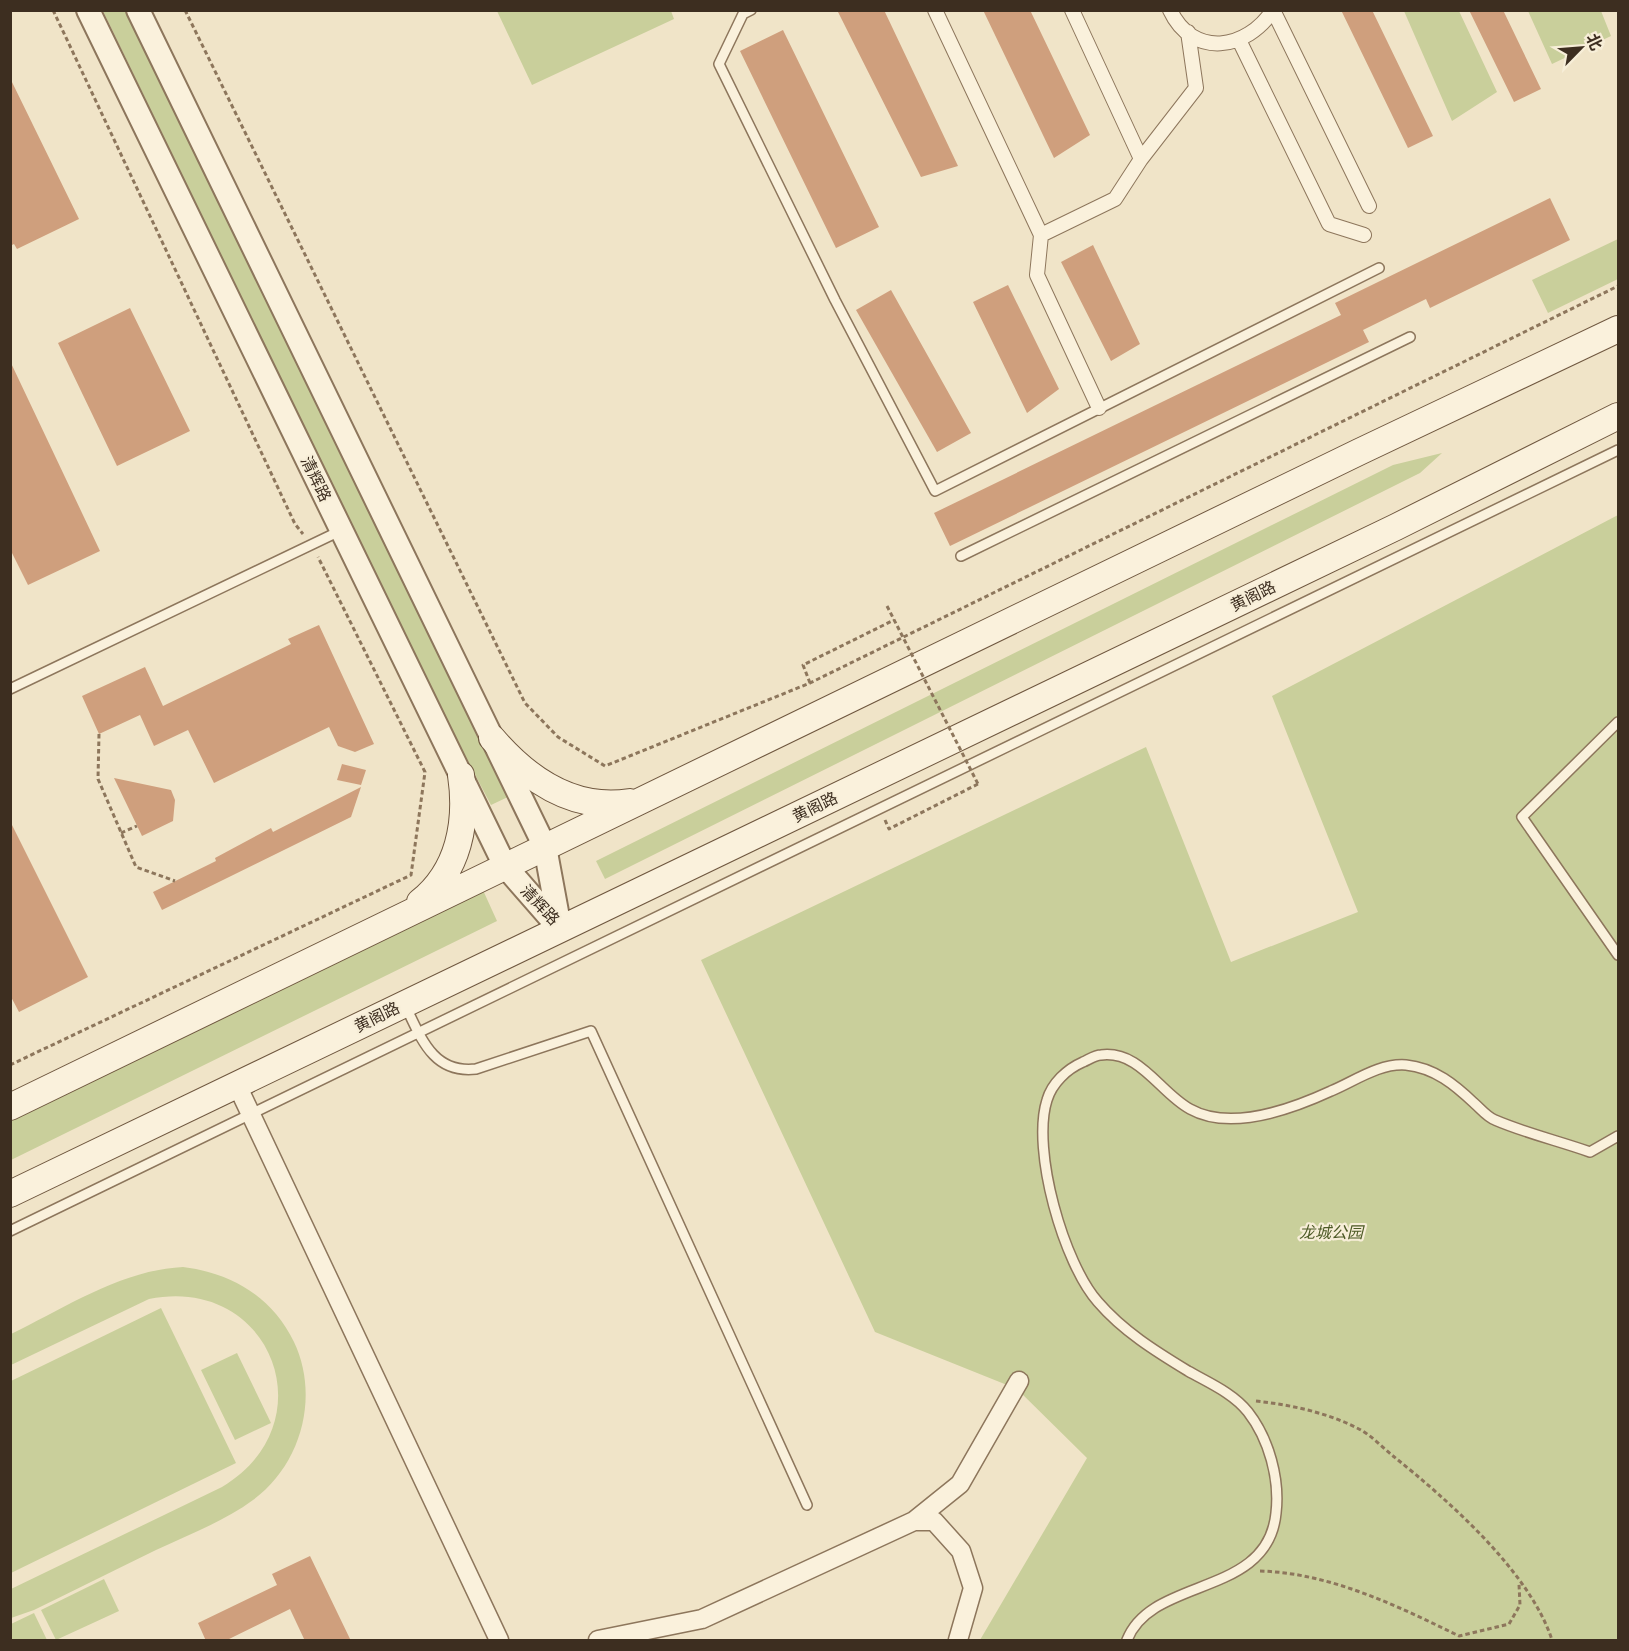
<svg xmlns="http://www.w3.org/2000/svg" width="1629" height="1651" font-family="'Crimson Pro','Noto Sans SC',serif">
<rect width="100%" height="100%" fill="#f0e4c8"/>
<path fill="#c9cf9b" d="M103,11H126L510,796L491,805L430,689Z
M671,11L674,19L532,85L497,11Z
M1404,11H1459L1497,92L1452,121Z
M1528,11H1601L1611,36L1552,64Z
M1618,239V279L1548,313L1532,280Z
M1442,453L1420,473L605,879L596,861L1393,465Z
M1618,515V1640H980L1087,1458L1017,1389L875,1332L701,960L1146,747L1231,962L1358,912L1272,696Z
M482,888L497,921L11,1160V1120Z
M183,1267C232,1273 272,1297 294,1342C320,1397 301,1465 253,1500C225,1521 188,1535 156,1550C115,1570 75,1590 34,1610L11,1618V1589L222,1487C329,1423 271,1274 149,1299L11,1365V1334C65,1308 121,1270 183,1267Z
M161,1308L236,1463L11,1573V1381Z
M237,1353L271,1423L235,1440L201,1370Z
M104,1579L119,1611L56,1640L41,1610Z
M34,1613L47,1640H11V1624Z"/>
<path fill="#cf9f7d" d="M837,10H884L958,166L921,177Z
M983,10H1030L1090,135L1054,158Z
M1341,10H1372L1433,136L1408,148Z
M1469,10H1503L1541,89L1514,102Z
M783,30L879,227L836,248L740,51Z
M10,78L79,219L17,249L14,244L10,246Z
M1550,198L1570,240L1430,308L1426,299L1363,330L1369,342L950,546L934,513L1341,315L1335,303Z
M1093,245L1140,344L1111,361L1061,262Z
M1008,285L1059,389L1027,413L973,302Z
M891,290L971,433L937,452L856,310Z
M130,308L190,431L117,466L58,343Z
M10,361L100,551L28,585L10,549Z
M319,625L374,744L355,752L338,746L329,727L214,783L188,730L154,746L140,715L99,734L82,696L145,667L163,706L291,644L288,639Z
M342,764L366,770L361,785L337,780Z
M114,778L171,790L175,800L173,821L142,836Z
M361,787L351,817L162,910L153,892L216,861L215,858L271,828L273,832Z
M10,821L88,977L19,1012L10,995Z
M310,1556L351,1641H305L290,1609L225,1641H206L198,1623L277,1585L272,1574Z"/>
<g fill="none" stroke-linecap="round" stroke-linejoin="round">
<g stroke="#8d765c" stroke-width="12">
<path id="service" d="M751,10L743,14L719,64L835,300L935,491L1379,268
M961,556L1410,337
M10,689L342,530
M1618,722L1522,817L1618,955
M405,1005C421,1038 433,1074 476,1069L591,1031L807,1505
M10,1231C546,970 1083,712 1618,450
M1127,1640C1152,1576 1268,1598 1276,1513C1280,1479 1269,1439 1248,1412C1233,1393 1209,1383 1188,1371C1155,1351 1123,1331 1098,1302C1064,1264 1031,1150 1047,1100C1052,1083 1067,1069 1083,1062C1088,1060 1095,1055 1101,1055C1140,1050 1160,1093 1190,1109C1231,1132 1292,1109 1331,1091C1355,1081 1379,1063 1406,1065C1435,1068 1455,1085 1474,1103C1481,1109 1487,1117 1495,1120C1525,1133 1559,1141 1590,1152L1618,1136"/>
</g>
<g stroke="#8d765c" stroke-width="16">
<path id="pedestrian" d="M935,10L1041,235L1115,199L1141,159
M1072,10L1141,159L1196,88L1188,32
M1170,10C1193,59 1247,50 1273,10
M1273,10L1369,206
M1239,40L1329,224L1364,235
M1041,235L1037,275L1099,408"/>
</g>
<g stroke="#8d765c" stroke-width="21">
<path id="minor" d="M237,1085L499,1640
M914,1521H934L961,1551L973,1588L958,1640
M598,1640L702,1619L914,1521L960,1484L1019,1381"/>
</g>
<g stroke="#8d765c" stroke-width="26">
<path id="tertiary" d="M88,10L505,866L560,929
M138,10L545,847L560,928"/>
</g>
<g stroke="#6f573f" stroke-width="28">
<path id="secondary" d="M492,738C527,779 573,811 630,802
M420,902C459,871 468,822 461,775
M10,1107L1359,452L1618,329
M10,1194L1396,527L1618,416"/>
</g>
<path stroke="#8d765c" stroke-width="3" stroke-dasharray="4.5 3" stroke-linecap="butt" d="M53,10L295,524L303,534
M185,10L525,703L558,737L605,766L810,683L1618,286
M810,683L803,665L894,620
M99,734L98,779L136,867L175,881
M885,820L889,829L978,784
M121,833L137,826
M10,1065L411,875L425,772L318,557
M1256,1401C1291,1405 1325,1412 1357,1428C1370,1434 1382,1447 1393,1456C1448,1500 1530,1572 1552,1640
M1260,1571C1330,1573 1398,1606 1459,1636L1509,1624L1520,1605L1519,1584"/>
<use href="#service" stroke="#faf1dc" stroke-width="9"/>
<use href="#pedestrian" stroke="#faf1dc" stroke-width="14"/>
<use href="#minor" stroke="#faf1dc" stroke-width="18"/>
<use href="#tertiary" stroke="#faf1dc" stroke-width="22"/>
<use href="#secondary" stroke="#faf1dc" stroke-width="26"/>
<path stroke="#8d765c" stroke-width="3" stroke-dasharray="4.5 3" stroke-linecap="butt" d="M887,606L978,784"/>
</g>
<g text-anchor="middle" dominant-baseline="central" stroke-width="4.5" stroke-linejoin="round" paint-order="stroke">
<g font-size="16" fill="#3d2e20" stroke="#f7eed8">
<text transform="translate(316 479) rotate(64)">清辉路</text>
<text transform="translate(1253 596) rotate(-26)">黄阁路</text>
<text transform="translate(815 807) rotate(-26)">黄阁路</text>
<text transform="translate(540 905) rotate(47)">清辉路</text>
<text transform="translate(377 1017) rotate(-26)">黄阁路</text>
</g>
<g font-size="16" font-style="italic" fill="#4d5a26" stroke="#f7eed8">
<text x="1331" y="1232">龙城公园</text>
</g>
</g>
<rect width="1629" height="1651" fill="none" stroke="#3d2e20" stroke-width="24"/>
<g transform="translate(1581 48) rotate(65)" stroke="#f7eed8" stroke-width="4.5" paint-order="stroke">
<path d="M0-4.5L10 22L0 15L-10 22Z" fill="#3d2e20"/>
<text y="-9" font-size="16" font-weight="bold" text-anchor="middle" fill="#3d2e20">北</text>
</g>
</svg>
